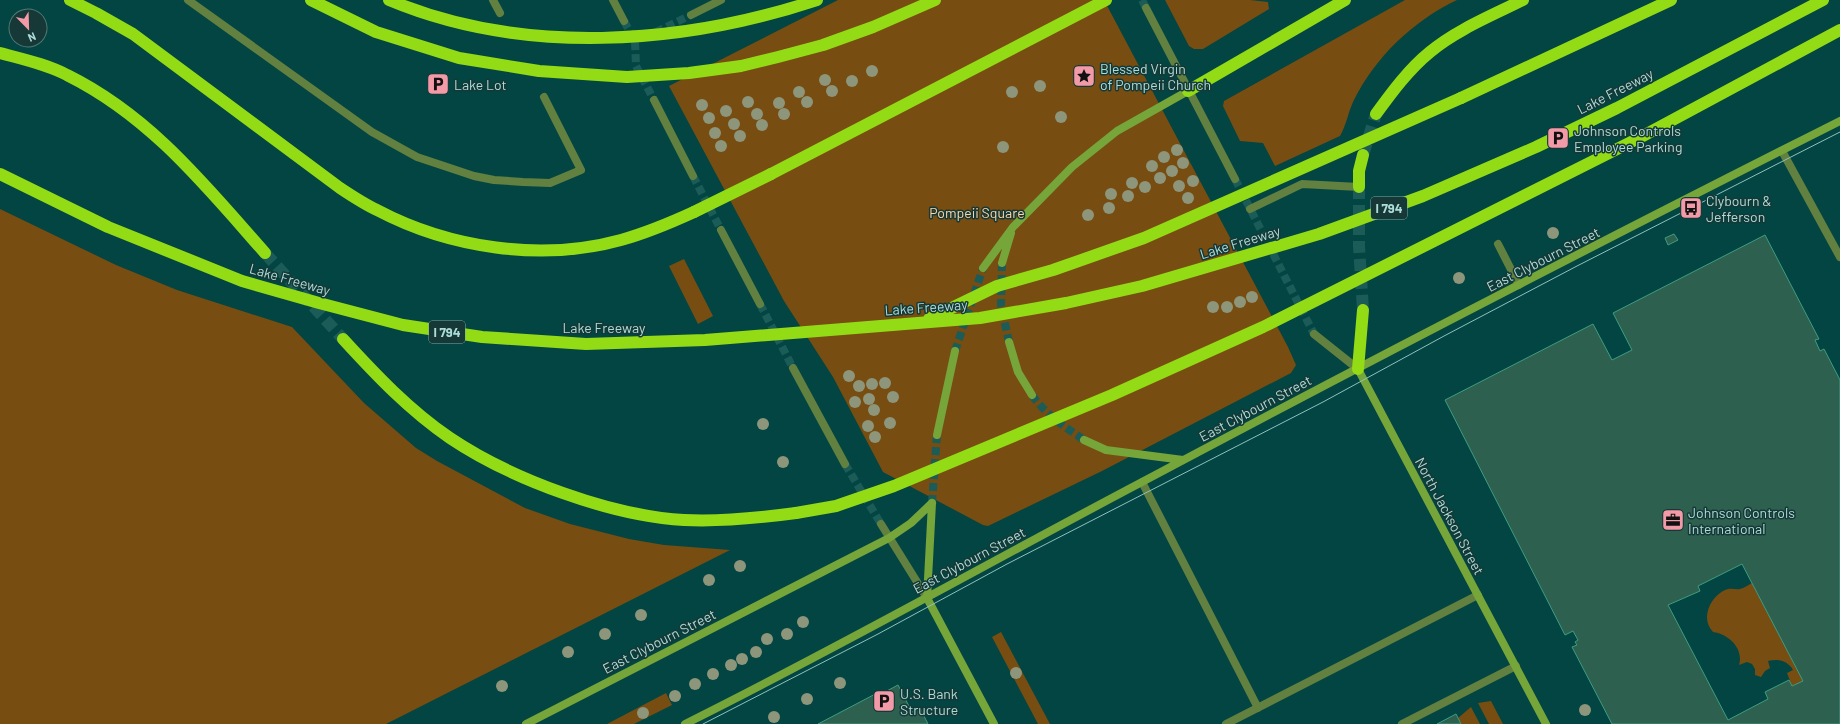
<svg xmlns="http://www.w3.org/2000/svg" width="1840" height="724" font-family="Barlow,sans-serif">
<rect width="100%" height="100%" fill="#034542"/>
<path fill="#774d11" d="M838,0H1104L1288,347L1296,365L1291,373L1102,471L988,526L983,525L883,472L833,377L784,301L669,86Z
M1165,0H1250L1268,2L1269,9L1203,49H1194L1189,46Z
M1405,0H1457C1413,21 1375,57 1353,102C1348,113 1346,126 1340,136L1275,166L1263,143L1240,141L1223,106L1224,101Z
M0,209L116,265L177,290L292,327L364,403L416,448L437,461L525,508L570,524L629,539L664,545L730,550L386,724H0Z
M684,259L713,316L698,324L669,266Z
M1752,583L1803,681L1792,686L1787,673L1793,670C1788,661 1778,658 1768,661L1770,668L1765,671L1761,677L1755,675V669L1752,664L1747,662L1739,665C1744,649 1729,634 1713,632C1700,619 1710,597 1725,590C1731,587 1735,590 1740,589C1744,588 1748,585 1752,583Z
M1001,632L1050,724H1038L992,637Z
M666,693L672,705L634,724H607Z
M1491,701L1503,724H1489L1478,703Z
M1471,707L1480,724H1461L1458,718Z"/>
<path fill="#2d604f" stroke="#3f9d80" fill-rule="evenodd" d="M1674,234L1678,240L1668,245L1665,238Z
M1765,235L1819,339L1815,340L1820,351L1824,349L1840,380V724H1612L1572,647L1577,645L1575,642L1578,640L1573,631L1565,635L1445,400L1593,324L1612,360L1632,350L1613,313ZM1742,564L1803,681L1792,686L1789,680L1765,692L1768,699L1728,720L1668,605L1700,591L1698,586Z
M898,685L912,712L920,708L928,724H818L881,691L883,693Z
M1456,714L1461,724H1437Z"/>
<g fill="none" stroke-linecap="round" stroke-linejoin="round">
<path stroke="#1c5c58" stroke-width="8" stroke-dasharray="8 4" stroke-linecap="butt" d="M1142,0L1146,8
M624,21L635,41L636,66L654,100
M656,32L691,15
M693,176L721,230
M1235,179L1314,334
M760,304L793,368
M845,464L881,524"/>
<path stroke="#1c5c58" stroke-width="8" stroke-dasharray="8 4" stroke-linecap="butt" d="M1002,263L1001,305L1009,342
M955,351L983,268
M1032,395C1045,414 1065,427 1084,440
M932,503L937,435"/>
<path stroke="#1c5c58" stroke-width="12" stroke-dasharray="12 6" stroke-linecap="butt" d="M1363,155L1376,114
M1359,187V246L1363,310
M265,253L343,339"/>
<path stroke="#628040" stroke-width="8" d="M188,0L372,132L417,157L474,176L494,180L523,182L550,183L581,170L544,97
M493,0L500,13
M1250,209L1302,184L1359,187
M1498,244L1519,285
M1142,482L1258,708
M1226,724L1478,595
M1402,724L1516,666"/>
<path stroke="#628040" stroke-width="8" d="M1782,151L1840,257"/>
<path stroke="#628040" stroke-width="8" d="M613,0L624,21
M1146,8L1235,179
M691,15L721,0
M654,100L693,176
M721,230L760,304
M1314,334L1358,369
M793,368L845,464
M881,524L927,598"/>
<path stroke="#76a53a" stroke-width="8" d="M1002,263L1011,233
M983,268L1013,227L1072,167L1117,131L1188,91
M1009,342L1018,372L1032,395
M1358,369L1546,724
M937,435L955,351
M1084,440L1106,450L1183,460
M927,598L994,724
M927,598L932,503
M526,724L889,538L911,523L932,503
M685,724C840,647 990,562 1142,482C1373,359 1606,239 1840,121"/>
<path stroke="#93db14" stroke-width="12" d="M70,0L96,13L133,34L340,188C352,196 364,204 377,210C449,248 541,262 621,240C646,233 670,223 694,212
M0,53C22,59 46,64 67,75C150,116 205,185 265,253
M1188,91L1345,0
M1461,98L1671,0
M1376,114C1392,92 1409,69 1430,52C1456,30 1493,15 1523,0
M771,174L1106,0
M1359,187V171L1363,155
M343,339C376,375 409,410 450,438C511,479 611,516 684,520C722,522 759,518 796,513
M1358,369L1363,310"/>
<path stroke="#8dc1bd" stroke-width="1" d="M703,724L878,634L1007,564L1323,402L1444,336L1577,266L1840,132"/>
<path stroke="#93db14" stroke-width="12" d="M311,0L376,32L459,58L539,71L627,77L689,73L741,66L778,57L823,45L873,27L935,0
M389,0C523,56 681,45 817,0
M0,174L108,227L242,281L319,303L403,325L482,337L586,344L705,340L980,318L1066,303L1142,286L1319,234L1423,196L1536,147L1617,108L1823,0
M694,212L771,174
M929,319L997,286L1053,270L1144,238L1461,98
M796,513L836,506L894,486L1112,395L1263,327L1641,137L1840,30"/>
</g>
<g fill="#8d957b">
<circle cx="872" cy="71" r="6"/>
<circle cx="825" cy="80" r="6"/>
<circle cx="852" cy="81" r="6"/>
<circle cx="1040" cy="86" r="6"/>
<circle cx="832" cy="91" r="6"/>
<circle cx="799" cy="92" r="6"/>
<circle cx="1012" cy="92" r="6"/>
<circle cx="748" cy="102" r="6"/>
<circle cx="807" cy="102" r="6"/>
<circle cx="779" cy="103" r="6"/>
<circle cx="702" cy="105" r="6"/>
<circle cx="726" cy="111" r="6"/>
<circle cx="757" cy="114" r="6"/>
<circle cx="784" cy="114" r="6"/>
<circle cx="1061" cy="117" r="6"/>
<circle cx="709" cy="118" r="6"/>
<circle cx="734" cy="124" r="6"/>
<circle cx="762" cy="125" r="6"/>
<circle cx="715" cy="133" r="6"/>
<circle cx="740" cy="136" r="6"/>
<circle cx="721" cy="146" r="6"/>
<circle cx="1003" cy="147" r="6"/>
<circle cx="1177" cy="150" r="6"/>
<circle cx="1164" cy="157" r="6"/>
<circle cx="1183" cy="163" r="6"/>
<circle cx="1152" cy="166" r="6"/>
<circle cx="1172" cy="171" r="6"/>
<circle cx="1160" cy="178" r="6"/>
<circle cx="1193" cy="181" r="6"/>
<circle cx="1132" cy="183" r="6"/>
<circle cx="1179" cy="186" r="6"/>
<circle cx="1145" cy="187" r="6"/>
<circle cx="1111" cy="194" r="6"/>
<circle cx="1128" cy="196" r="6"/>
<circle cx="1188" cy="198" r="6"/>
<circle cx="1109" cy="208" r="6"/>
<circle cx="1088" cy="215" r="6"/>
<circle cx="1553" cy="233" r="6"/>
<circle cx="1459" cy="278" r="6"/>
<circle cx="1252" cy="297" r="6"/>
<circle cx="1240" cy="302" r="6"/>
<circle cx="1213" cy="307" r="6"/>
<circle cx="1227" cy="307" r="6"/>
<circle cx="849" cy="376" r="6"/>
<circle cx="885" cy="383" r="6"/>
<circle cx="872" cy="384" r="6"/>
<circle cx="859" cy="386" r="6"/>
<circle cx="893" cy="397" r="6"/>
<circle cx="869" cy="399" r="6"/>
<circle cx="855" cy="402" r="6"/>
<circle cx="874" cy="410" r="6"/>
<circle cx="890" cy="423" r="6"/>
<circle cx="763" cy="424" r="6"/>
<circle cx="868" cy="426" r="6"/>
<circle cx="875" cy="437" r="6"/>
<circle cx="783" cy="462" r="6"/>
<circle cx="740" cy="566" r="6"/>
<circle cx="709" cy="580" r="6"/>
<circle cx="641" cy="615" r="6"/>
<circle cx="803" cy="622" r="6"/>
<circle cx="605" cy="634" r="6"/>
<circle cx="787" cy="634" r="6"/>
<circle cx="767" cy="639" r="6"/>
<circle cx="568" cy="652" r="6"/>
<circle cx="756" cy="652" r="6"/>
<circle cx="742" cy="659" r="6"/>
<circle cx="731" cy="665" r="6"/>
<circle cx="1016" cy="673" r="6"/>
<circle cx="713" cy="674" r="6"/>
<circle cx="840" cy="683" r="6"/>
<circle cx="695" cy="684" r="6"/>
<circle cx="502" cy="686" r="6"/>
<circle cx="675" cy="696" r="6"/>
<circle cx="807" cy="699" r="6"/>
<circle cx="1585" cy="710" r="6"/>
<circle cx="643" cy="713" r="6"/>
<circle cx="774" cy="717" r="6"/>
</g>
<defs>
<g id="sight-square" transform="scale(1.15)"><rect x="-9" y="-9" width="18" height="18" rx="4" fill="#f39aa8" stroke="#163836"/><path d="M0-6L1.8-2.2L6-1.7L2.9 1.2L3.7 5.4L0 3.3L-3.7 5.4L-2.9 1.2L-6-1.7L-1.8-2.2Z" fill="#111"/></g>
<g id="parking-square" transform="scale(1.15)"><rect x="-9" y="-9" width="18" height="18" rx="4" fill="#f39aa8" stroke="#163836"/><path d="M-3.5-5.5H1a3.5 3.5 0 0 1 0 7H-1V5.5H-3.5ZM-1-3.4V-.6H.8a1.4 1.4 0 0 0 0-2.8Z" fill="#111"/></g>
<g id="bus-square" transform="scale(1.15)"><rect x="-9" y="-9" width="18" height="18" rx="4" fill="#f39aa8" stroke="#163836"/><path d="M-5-6H5V4H4V6H2V4H-2V6H-4V4H-5ZM-3.5-4V0h7V-4ZM-3.5 1.2v1.5H-2V1.2ZM2 1.2v1.5H3.5V1.2Z" fill="#111"/></g>
<g id="office-square" transform="scale(1.15)"><rect x="-9" y="-9" width="18" height="18" rx="4" fill="#f39aa8" stroke="#163836"/><path d="M-6-3h4V-5.5h4V-3h4V5H-6ZM-1-4.5V-3h2v-1.5ZM-6 0V1H6V0Z" fill="#111"/></g>
</defs>
<g fill-rule="evenodd">
<use href="#sight-square" x="1084" y="76"/>
<use href="#parking-square" x="438" y="84"/>
<use href="#parking-square" x="1558" y="138"/>
<use href="#bus-square" x="1691" y="208"/>
<use href="#office-square" x="1673" y="520"/>
<use href="#parking-square" x="884" y="701"/>
</g>
<g text-anchor="middle" dominant-baseline="central" stroke-width="3" stroke-linejoin="round" paint-order="stroke">
<g fill="#163836" stroke="#7faba7" stroke-width="1">
<rect x="1371" y="197" width="36" height="22" rx="3"/>
<rect x="429" y="321" width="36" height="22" rx="3"/>
</g>
<g font-size="13" font-weight="bold" fill="#acdcd8">
<text x="1389" y="208">I 794</text>
<text x="447" y="332">I 794</text>
</g>
<g font-size="14" fill="#acdcd8" stroke="#163836" text-anchor="start">
<text x="1100" y="68">Blessed Virgin<tspan x="1100" dy="16">of Pompeii Church</tspan></text>
<text x="454" y="84">Lake Lot</text>
<text x="1574" y="130">Johnson Controls<tspan x="1574" dy="16">Employee Parking</tspan></text>
<text x="1706" y="200">Clybourn &amp;<tspan x="1706" dy="16">Jefferson</tspan></text>
<text x="1688" y="512">Johnson Controls<tspan x="1688" dy="16">International</tspan></text>
<text x="900" y="693">U.S. Bank<tspan x="900" dy="16">Structure</tspan></text>
</g>
<g font-size="14" fill="#acdcd8" stroke="#163836">
<text transform="translate(1615 91) rotate(-27)">Lake Freeway</text>
<text transform="translate(1240 242) rotate(-17)">Lake Freeway</text>
<text transform="translate(1543 259) rotate(-27)">East Clybourn Street</text>
<text transform="translate(290 279) rotate(16)">Lake Freeway</text>
<text transform="translate(926 307) rotate(-4)">Lake Freeway</text>
<text x="604" y="327">Lake Freeway</text>
<text transform="translate(1255 408) rotate(-28)">East Clybourn Street</text>
<text transform="translate(1450 516) rotate(62)">North Jackson Street</text>
<text transform="translate(969 560) rotate(-28)">East Clybourn Street</text>
<text transform="translate(659 641) rotate(-27)">East Clybourn Street</text>
</g>
<g font-size="14" fill="#fed6a9" stroke="#163836">
<text x="977" y="212">Pompeii Square</text>
</g>
</g>
<g transform="translate(28 28) rotate(157)"><circle r="19" fill="#163836" stroke="#527a77"/>
<path d="M0-3L7 15L0 10L-7 15Z" fill="#f39aa8"/>
<text y="-6" font-size="11" font-weight="bold" text-anchor="middle" fill="#acdcd8">N</text>
</g>
</svg>
